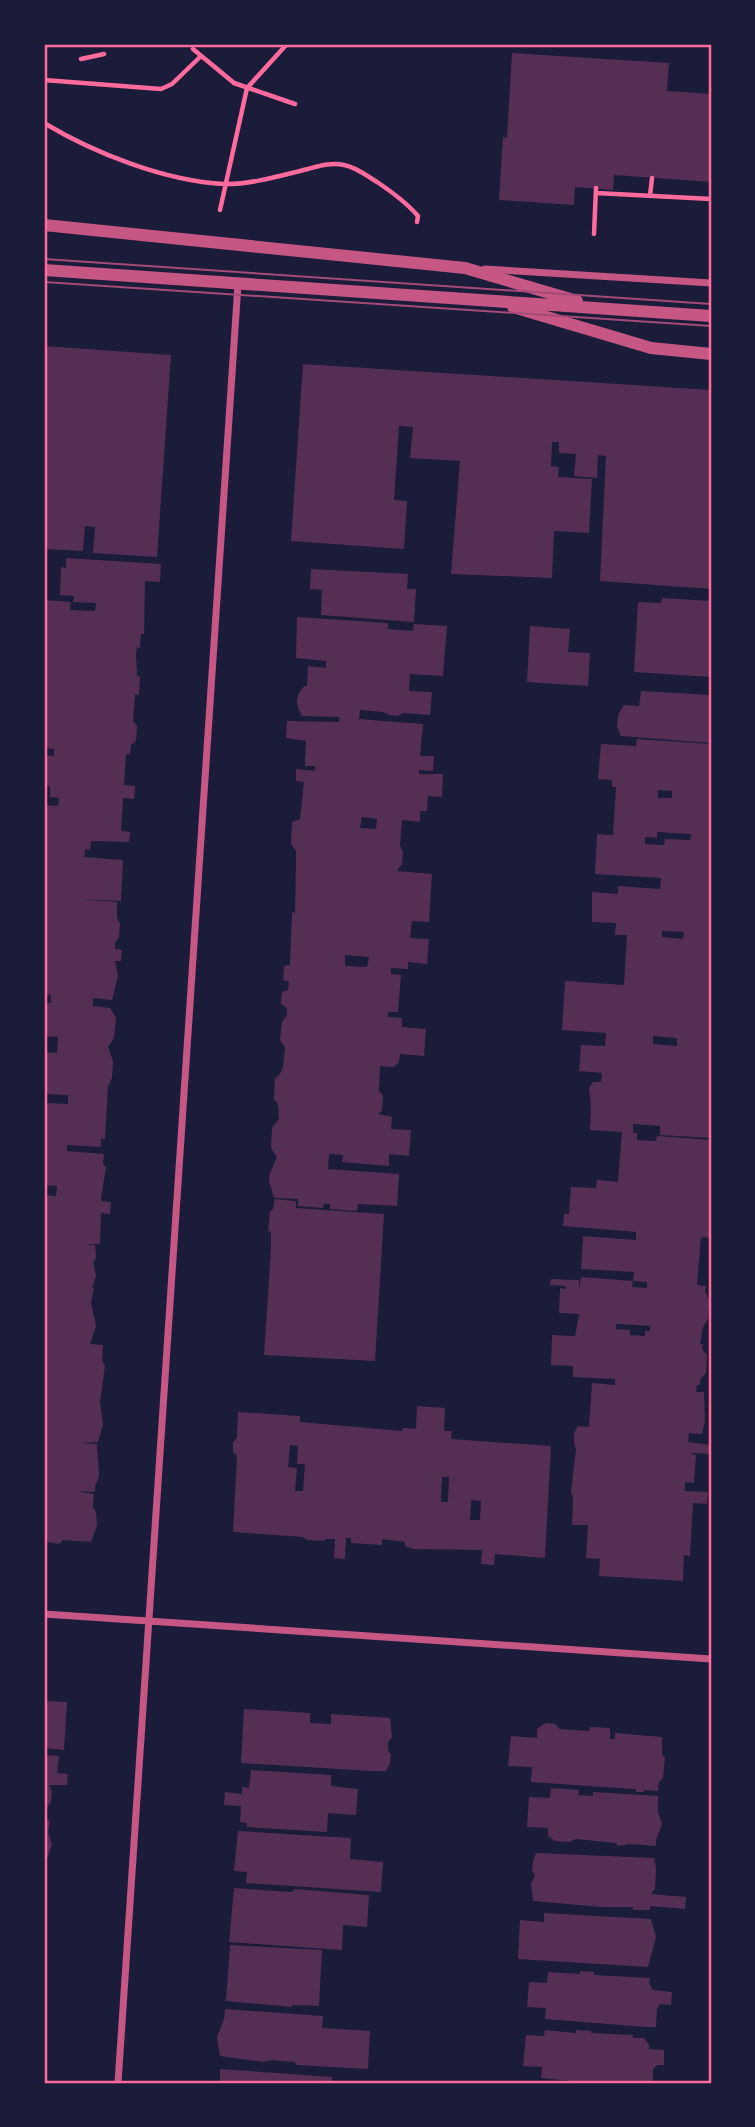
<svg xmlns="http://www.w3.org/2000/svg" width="755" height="2127" font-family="'Roboto Condensed',sans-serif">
<rect width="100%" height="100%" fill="#1b1b3a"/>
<path fill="#542f53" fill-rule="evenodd" d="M512,53L669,63L667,91L711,94V182L614,175L613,190L575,187L574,205L499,200L503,137L507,138Z
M44,346L171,355L157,557L93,553L95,527L85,526L83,551L44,549Z
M303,364L711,390V589L600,581L606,456L598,455L597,478L574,476L576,454L559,453V442H552L551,466L559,467L558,477L592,479L589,533L554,531L552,578L451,574L460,461L410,458L413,427L399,426L394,500L407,501L404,549L291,541Z
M66,558L161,564L160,582L145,581L144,634H141L140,648L137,647L136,654L137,676L140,677L139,695L135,694L133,721L137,726L136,741L131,745L130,754H126L124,785L135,786L134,799L123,798L121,831L130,832L129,842L91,841L90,850L85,849L84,857L123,860L121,901L81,899L117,902V918L120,924L119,937L115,943V949L122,950L121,961H115L118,976L112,1000L93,998V1006L110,1008L116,1018L114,1038L108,1047L113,1061L112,1078L108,1086L105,1139H101V1147L67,1145V1151L104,1154L103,1164L106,1167L101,1198L102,1201L111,1202L110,1214L101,1213L100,1244H82L95,1245L96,1255L95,1261H93L96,1276L92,1288H94L91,1303L96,1326L90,1344L103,1345L102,1360L105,1366L100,1402L103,1424L98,1442L79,1443L97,1444L99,1476L95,1487V1492L75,1491L94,1494L93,1507L96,1512L97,1525L91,1542L63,1540L59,1544L44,1541V1439H46L47,1430H44V1195L56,1196L57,1186L44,1185V1103L68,1104V1095L44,1094V1052L57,1053L58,1037L44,1036V1003H51V995L44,994V805L58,806L59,798L50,797V786L44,785V755L54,756V749L44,748V600L71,602L70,610L95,611L96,603L73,602L74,596L60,595L61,567L66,568Z
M311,569L408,574L407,589H416L414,622L321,615L322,590L310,589Z
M662,598L711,601V677L634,672L638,602L661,603Z
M297,617L388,623V629L413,631L414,624L447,626L443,676L410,674L409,691L432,692L430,715L403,713L398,716L389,715L383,712L360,710L359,719L423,724L420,756H434L433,771L419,770V774H443L442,797L428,796L427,811H420V822L402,820L400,845L403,852L402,864L397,871L432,874L429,922L412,921L410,938L429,939L427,964L408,962V969L391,968V974L401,975L398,1012H388V1017L402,1018V1027L426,1029L424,1056L400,1054L399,1062L394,1067L380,1066L379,1091L383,1096L382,1111L378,1114L392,1117L391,1129L411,1130L409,1156L389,1154V1166L342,1162L343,1155L329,1154L328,1169L399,1174L397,1206L358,1204L357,1211L330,1209V1204H324L323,1208L298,1206V1199L274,1198L269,1181L270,1173L277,1157L271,1148L272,1128L279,1119L278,1104L274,1099L275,1079L280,1074L283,1067L285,1047L280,1040L282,1022L287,1015V1008L281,1004L282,992L288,990L289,982L283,980L284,966L290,965L292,912L295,913L296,864V851L291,844L292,822L300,819L304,782L296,781V769L315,771V766H305L306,741L286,738L287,721L339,722V717L302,716L298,708L297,700L299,693L304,686H307L308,666L326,668V661L296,658ZM362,817L377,819L376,829L360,828ZM345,955L369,957L367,967L345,966Z
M530,626L570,629L568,652L590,653L588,686L527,682Z
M641,691L711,695V743L621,736L617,727L618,715L624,705L639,706Z
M637,739L711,744V1138L660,1135V1126L633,1124V1133H637V1140L656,1141L657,1136L711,1140L709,1197H711V1232L710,1238L701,1237L697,1285L706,1286L705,1291L709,1300L708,1319L703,1327L700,1344H703L702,1349L707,1355L706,1373L700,1380V1385H697L696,1392H704L705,1421L702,1434L689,1433L688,1442L711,1445V1454L690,1453L696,1455L694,1483L685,1482V1491L708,1492L707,1504L693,1503L690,1556L684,1555L683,1581L599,1576L600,1559L586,1558L588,1525H572L573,1498L571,1492L576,1449L574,1443V1433L578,1426L589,1427L592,1383L615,1385V1379L573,1377V1366L551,1365L552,1335L575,1336L579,1314L559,1313L560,1288L566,1289V1286L550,1285L551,1279L579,1280V1289L581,1277L633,1281L634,1272L581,1269L583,1236L636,1240V1232L563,1226L564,1214H569L571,1187L596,1188L597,1180L618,1182L622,1132L590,1130L591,1107L589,1088L593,1082H601L602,1073L579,1071L581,1045L605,1046L606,1033L562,1030L565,981L624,985L627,935H615L616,923L592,922V892L618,894V886L660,889L661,878L595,874L597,834L613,835L616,787H612V780L598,779L601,744L636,746ZM658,790L672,791V798H658ZM657,832L691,834L690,840L665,839L664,845L645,844V837L657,838ZM662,931L684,932L683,939L662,937ZM653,1036L677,1038V1046L653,1044ZM633,1281L647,1282V1288L632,1287ZM616,1324L650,1326V1331H645V1336L630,1335V1330L616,1329Z
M274,1199L296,1201V1208L384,1214L375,1361L264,1355L271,1249V1231L268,1232L270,1210L272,1211L274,1206Z
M417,1406L445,1408L444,1431H452L451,1439L551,1446L545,1558L495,1554L494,1565L481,1564L482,1550L413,1549L405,1546V1542L382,1539V1545L351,1543V1538H346L345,1559L334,1558L335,1539H327L323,1541L307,1540L303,1537L233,1532L237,1456L233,1452V1443L237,1437L238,1412L300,1416V1422L402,1431L403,1428L416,1429ZM290,1445L298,1446L297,1464H305L303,1491H295L297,1468L288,1467ZM442,1477H449L448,1502H441ZM471,1500L481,1501L480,1520H470Z
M44,1701L67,1702L64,1750L44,1748Z
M244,1709L310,1713V1723L331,1724V1714L390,1718L392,1737L388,1742V1750L391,1755L390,1763L386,1771H372L241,1763Z
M545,1723L555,1724L560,1729L589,1731L590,1727L610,1728V1739H615V1733L662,1737V1754L665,1758L663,1778L659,1782L658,1791L644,1790L643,1792H636V1789H632L531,1782L532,1767L508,1766L511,1736L537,1738V1729Z
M44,1755L59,1756L57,1773L68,1774L67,1785H49L52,1791L51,1802L48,1805L46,1815L47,1820L50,1821L48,1832L52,1845L47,1858V1868H44Z
M251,1770L331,1775V1786L358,1789L356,1815L328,1813L327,1832L247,1827V1823L240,1822L241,1806L224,1805L225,1792L242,1794V1787L249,1788Z
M551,1788L579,1790L578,1795L593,1796V1792L658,1796V1812L662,1824L656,1840V1846L630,1844L618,1846L616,1843L576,1839L569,1842L555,1841L548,1836V1828L527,1827L529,1797L550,1798Z
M238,1831L351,1838L350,1859L383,1862L381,1892L246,1883L247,1872L234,1871Z
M536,1853L654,1858L656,1868L655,1889L651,1894L686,1897L685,1909L650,1906V1910H633V1907H602L533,1901L531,1884L535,1875L532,1871L533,1861Z
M234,1888L292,1892L294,1889L369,1895L367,1927L343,1925L342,1950L229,1942Z
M544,1913L651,1919L656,1937L648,1967L518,1959L520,1920L544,1922Z
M230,1945L322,1950L319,2006L292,2005V2007L226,2001Z
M580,1971L594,1972V1975L650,1978L649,1983L653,1990L672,1992L671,2005L660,2004L657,2009L656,2027H646L545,2019L546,2008L527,2007L529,1982L547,1983L548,1972L580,1974Z
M225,2009L323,2016L322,2028L370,2031L368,2069L297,2065L294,2062L271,2060L263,2062L220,2056L217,2037L224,2019Z
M545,2030L576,2033V2030L591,2031V2033L633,2035V2038H644L649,2045V2049L664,2050V2065H657L653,2069V2083H592L541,2078L542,2067L523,2066L526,2035L544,2036Z
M220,2069L332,2077V2083H220Z"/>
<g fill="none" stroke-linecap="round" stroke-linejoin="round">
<path stroke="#ff6b9d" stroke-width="4.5" d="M193,49L234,83L295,104
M81,59L104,54
M44,80L161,89L172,84L200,57
M44,123C94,153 165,181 224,184C249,185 283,175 308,169C319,166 332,162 344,165C356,167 367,176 377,182C392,192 406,202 418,216L417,222
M596,193L711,199
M650,196L652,178
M220,210L247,88L287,44
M594,234L596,188"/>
<path stroke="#c65784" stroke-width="7" d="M485,269L711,283
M44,1614L711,1659
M118,2083L238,284"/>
<path stroke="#c65784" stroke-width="12" d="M44,225L465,268L577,301
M44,270L711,316
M513,307L651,348L711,354"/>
<path stroke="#a44b75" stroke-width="2" d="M44,259L711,304
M44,282L711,326"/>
</g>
<rect width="755" height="2127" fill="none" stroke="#1b1b3a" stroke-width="91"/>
<rect x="46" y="46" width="664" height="2036" fill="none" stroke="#ff6b9d" stroke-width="2.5"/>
</svg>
